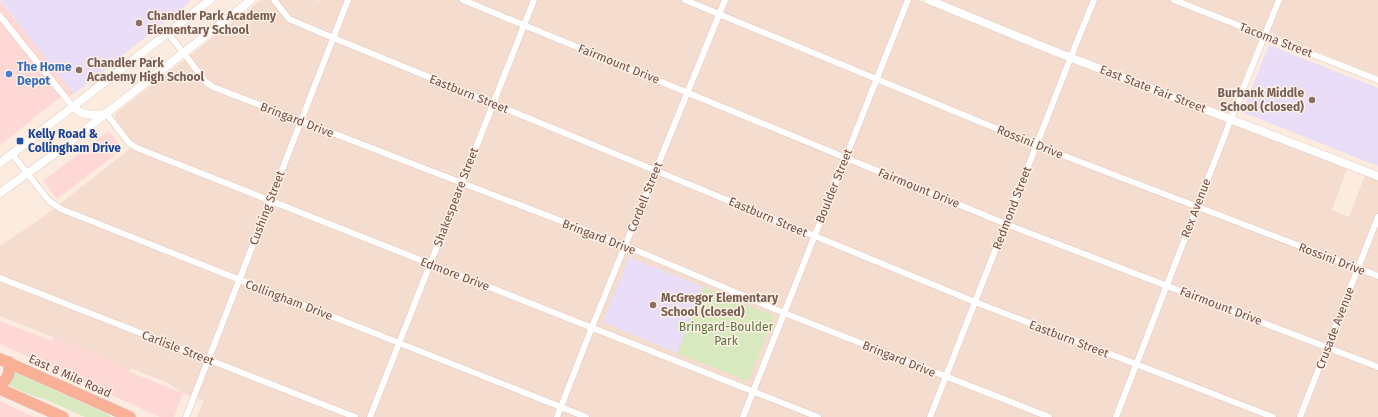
<svg xmlns="http://www.w3.org/2000/svg" width="1378" height="417" viewBox="0 0 1378 417" font-family="'Fira Sans',sans-serif">
<style>
.residential{fill:#f4dccf}
.commercial{fill:#fdd8d4}
.education{fill:#e9ddf8}
.green{fill:#d8e9bf}
.lines{fill:none;stroke-linecap:round;stroke-linejoin:round}
.minor-casing{stroke:#e2c9bf;stroke-width:7}
.tertiary-casing{stroke:#e2c9bf;stroke-width:9}
.trunk-casing{stroke:#d8cecc;stroke-width:12}
.minor{stroke:#fff;stroke-width:6}
.tertiary{stroke:#fff;stroke-width:8}
.trunk{stroke:#fab097;stroke-width:11}
.education-dot{fill:#8d6e63;stroke:#fff1e6;stroke-width:1.5}
.shop-dot{fill:#3f7fe0;stroke:#fff1e6;stroke-width:1.5}
.transit-dot{fill:#1a4fb4;stroke:#fff1e6;stroke-width:1.5}
.labels{text-anchor:middle;stroke-width:3;stroke-linejoin:round;paint-order:stroke}
.education-label{font-size:12px;font-weight:bold;fill:#785e54;stroke:#fff1e6;text-anchor:start}
.street-label{font-size:12px;fill:#734f48;stroke:#fff1e6}
.shop-label{font-size:12px;font-weight:bold;fill:#366cbe;stroke:#fff1e6;text-anchor:start}
.transit-label{font-size:12px;font-weight:bold;fill:#164399;stroke:#fff1e6;text-anchor:start}
.park-label{font-size:12px;fill:#58743d;stroke:#fff1e6}
</style>
<rect width="100%" height="100%" fill="#fcece0"/>
<path class="residential" d="M261 0H317L318 2 320 0H918L1045 52 1086 66 1347 169 1332 210 1349 217 1365 175 1378 181V417H197L204 401 183 393 168 383 0 316V246L39 220 135 145 116 120 114 118 116 113Z
M938 0H1378V76L1263 30 1230 111 1226 113 1098 63 1052 46Z"/>
<path class="commercial" d="M0 1 74 94 58 99 0 145Z
M109 131 123 149 57 199 43 181Z
M0 321 52 341 54 337 131 368 129 372 183 393 174 417H160L0 344Z
M0 401 34 417H0Z"/>
<path class="education" d="M0 0H192L74 94Z
M1269 45 1378 88V166L1242 112Z
M629 257 703 287 677 353 603 322Z"/>
<path class="green" d="M703 287 774 316 748 381 677 353Z
M14 372 109 415 111 417H85L47 400 28 394 8 385Z"/>
<g class="lines">
<defs>
<path id="minor" d="M274 0 289 19 324 34 975 302 1273 417
M463 0 1006 224 1378 367
M685 0 1036 145 1378 276
M1174 0 1378 80
M0 16 73 107
M168 33 206 82 213 87 626 246 784 313 1049 417
M106 113 129 143 137 148 818 417
M12 154 49 201 61 209 586 417
M0 278 355 417
M186 417 348 0
M370 417 534 0
M557 417 592 327 725 0
M743 417 908 0
M930 417 1074 49 1094 0
M1116 417 1231 119 1279 0
M1300 417 1378 217"/>
<path id="tertiary" d="M929 0 1051 50 1378 176
M73 107C83 116 93 116 106 113
M0 163 210 0
M0 193 53 155 251 0"/>
<path id="trunk" d="M0 359 130 417
M0 384C9 379 10 372 9 362
M0 389 63 417"/>
</defs>
<use href="#minor" class="minor-casing"/>
<use href="#tertiary" class="tertiary-casing"/>
<use href="#trunk" class="trunk-casing"/>
<use href="#minor" class="minor"/>
<use href="#tertiary" class="tertiary"/>
<use href="#trunk" class="trunk"/>
</g>
<g class="education-dot">
<circle cx="139" cy="23" r="4"/>
<circle cx="79" cy="70" r="4"/>
<circle cx="1312" cy="100" r="4"/>
<circle cx="653" cy="305" r="4"/>
</g>
<circle class="shop-dot" cx="9" cy="74" r="4"/>
<rect class="transit-dot" x="16" y="137" width="8" height="8" rx="2"/>
<g class="labels">
<g class="education-label">
<text x="147" y="20">Chandler Park Academy<tspan x="147" dy="14">Elementary School</tspan></text>
<text x="87" y="67">Chandler Park<tspan x="87" dy="14">Academy High School</tspan></text>
<text x="1304" y="97" text-anchor="end">Burbank Middle<tspan x="1304" dy="14">School (closed)</tspan></text>
<text x="661" y="302">McGregor Elementary<tspan x="661" dy="14">School (closed)</tspan></text>
</g>
<g class="street-label">
<text transform="translate(1276 40) rotate(21)" y="4">Tacoma Street</text>
<text transform="translate(619 64) rotate(22)" y="4">Fairmount Drive</text>
<text transform="translate(1153 89) rotate(21)" y="4">East State Fair Street</text>
<text transform="translate(469 94) rotate(22)" y="4">Eastburn Street</text>
<text transform="translate(297 120) rotate(21)" y="4">Bringard Drive</text>
<text transform="translate(1030 142) rotate(22)" y="4">Rossini Drive</text>
<text transform="translate(834 186) rotate(-68)" y="4">Boulder Street</text>
<text transform="translate(919 188) rotate(22)" y="4">Fairmount Drive</text>
<text transform="translate(456 197) rotate(-69)" y="4">Shakespeare Street</text>
<text transform="translate(645 197) rotate(-68)" y="4">Cordell Street</text>
<text transform="translate(267 208) rotate(-69)" y="4">Cushing Street</text>
<text transform="translate(1012 208) rotate(-69)" y="4">Redmond Street</text>
<text transform="translate(1196 208) rotate(-69)" y="4">Rex Avenue</text>
<text transform="translate(768 217) rotate(23)" y="4">Eastburn Street</text>
<text transform="translate(599 237) rotate(21)" y="4">Bringard Drive</text>
<text transform="translate(1332 259) rotate(21)" y="4">Rossini Drive</text>
<text transform="translate(455 274) rotate(21)" y="4">Edmore Drive</text>
<text transform="translate(289 300) rotate(21)" y="4">Collingham Drive</text>
<text transform="translate(1221 306) rotate(21)" y="4">Fairmount Drive</text>
<text transform="translate(1335 328) rotate(-69)" y="4">Crusade Avenue</text>
<text transform="translate(1069 339) rotate(21)" y="4">Eastburn Street</text>
<text transform="translate(178 348) rotate(21)" y="4">Carlisle Street</text>
<text transform="translate(899 359) rotate(22)" y="4">Bringard Drive</text>
<text transform="translate(70 376) rotate(24)" y="4">East 8 Mile Road</text>
</g>
<g class="shop-label">
<text x="17" y="71">The Home<tspan x="17" dy="14">Depot</tspan></text>
</g>
<g class="transit-label">
<text x="28" y="138">Kelly Road &amp;<tspan x="28" dy="14">Collingham Drive</tspan></text>
</g>
<g class="park-label">
<text x="726" y="331">Bringard-Boulder<tspan x="726" dy="14">Park</tspan></text>
</g>
</g>
</svg>
